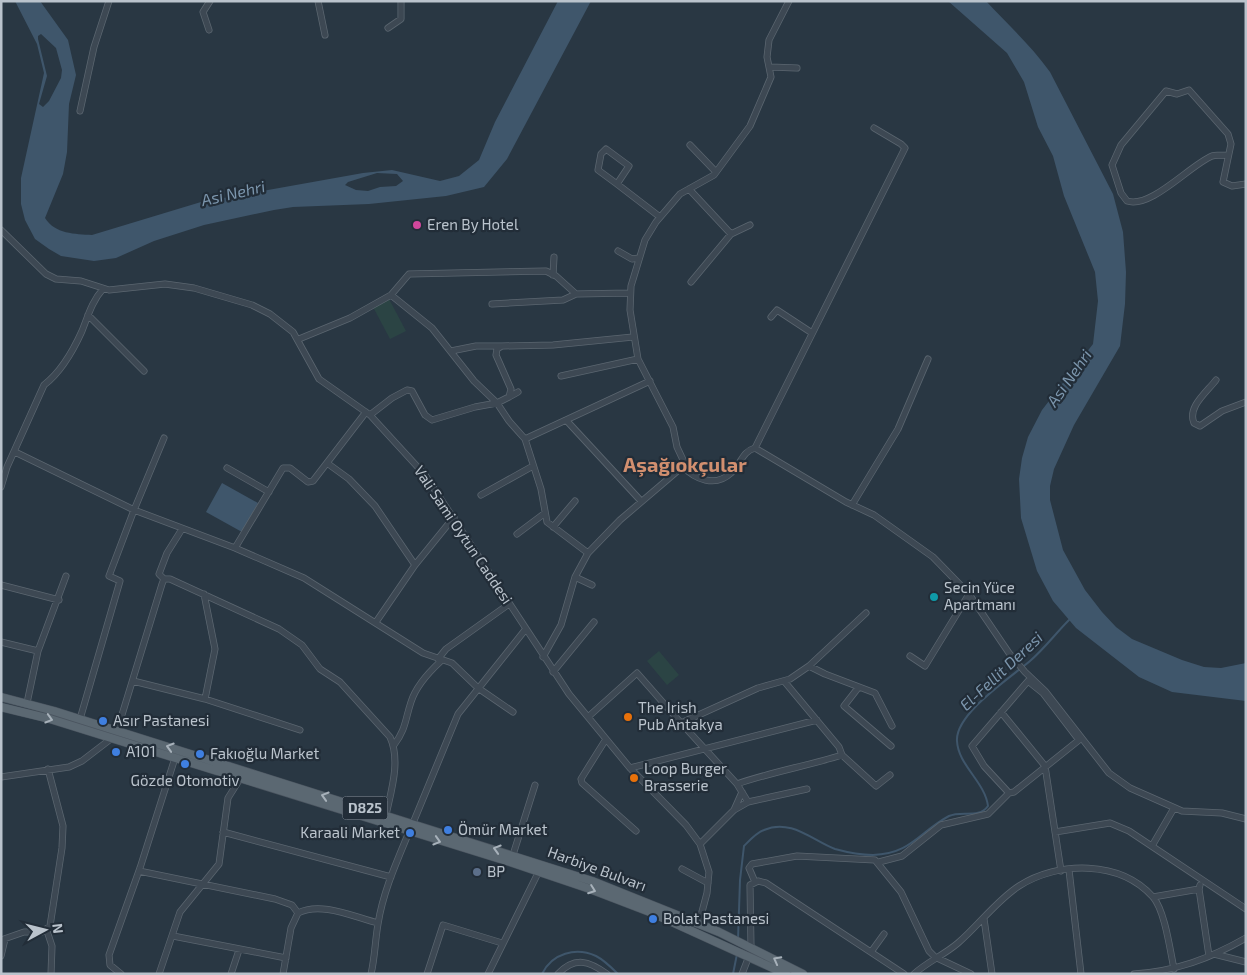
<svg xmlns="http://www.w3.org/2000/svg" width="1247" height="975" viewBox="0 0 1247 975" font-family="'Exo 2',sans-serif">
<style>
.green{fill:#2b4444}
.water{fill:#3f566b;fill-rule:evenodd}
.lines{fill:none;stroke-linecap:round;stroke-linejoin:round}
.stream{stroke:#3f566b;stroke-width:2}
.minor-casing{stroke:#5b6670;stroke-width:7}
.major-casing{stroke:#4a545f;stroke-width:9}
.minor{stroke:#3d4853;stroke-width:5.5}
.major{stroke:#5b6872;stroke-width:8}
.oneway{stroke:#a7b1ba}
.hotel-dot{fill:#d1479c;stroke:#222d38;stroke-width:2}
.culture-dot{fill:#0f9aa8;stroke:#222d38;stroke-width:2}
.food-dot{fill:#e8710a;stroke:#222d38;stroke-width:2}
.shop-dot{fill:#3f7fe0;stroke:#222d38;stroke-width:2}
.service-dot{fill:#5c6f8a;stroke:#222d38;stroke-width:2}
.labels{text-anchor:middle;stroke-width:4.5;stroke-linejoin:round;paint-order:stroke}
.shield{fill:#222d38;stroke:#8c96a0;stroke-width:1}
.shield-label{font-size:14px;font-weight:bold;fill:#bac3cc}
.poi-label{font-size:15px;fill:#bac3cc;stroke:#222d38;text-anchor:start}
.street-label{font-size:15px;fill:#bac3cc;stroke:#222d38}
.water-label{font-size:16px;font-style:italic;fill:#7c96ad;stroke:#222d38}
.district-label{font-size:20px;font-weight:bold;fill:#d28f6f;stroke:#222d38}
</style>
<rect width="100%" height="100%" fill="#293743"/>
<path class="green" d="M389 299 406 331 390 339 373 307Z
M659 651 679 675 667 685 647 661Z"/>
<path class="water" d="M15 1H40L68 40 76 75 69 104 67 152 63 174 45 218C55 234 75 234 92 235L201 202 363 173 392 170 440 181 459 176 479 160 495 122 558 1H591L507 159 484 187 446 196 369 204 293 207 274 210 204 225 154 241 116 258 94 261 61 256 49 249 35 239 25 220 21 204V178L44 73 37 44ZM41 34 56 48 62 70 61 78 49 101 43 107 39 104 47 76 38 39V36ZM377 173 397 174 403 181 396 186 380 187 368 191 356 190 345 185 348 182Z
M948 1H986C1008 25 1031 45 1050 72L1113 194 1123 232 1126 272 1125 304 1120 346 1074 425 1054 469 1050 486V500L1063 550 1085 590 1102 612 1116 627 1132 639 1182 660 1204 667 1221 668 1246 663V701L1172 692 1139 677 1076 628 1053 601 1037 571 1021 518 1019 479 1022 458 1028 437 1042 410 1093 344 1098 301 1095 272 1064 196 1053 156 1038 127 1024 82 1007 53Z
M222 483 258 503 242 532 206 512Z"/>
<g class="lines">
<path class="stream" d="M738 940 740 880 744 846C750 840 756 833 764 830 791 818 813 841 835 849 846 852 862 855 873 855 911 854 919 832 949 816 961 810 979 819 988 806 985 782 958 765 957 741 955 714 1010 678 1030 661 1044 649 1056 633 1069 620
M542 974C552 953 576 947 596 956 604 960 612 968 618 974
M733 974 737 954"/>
<defs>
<path id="minor" d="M318 1 325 35
M388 28 401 19V1
M209 30 203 12 210 1
M770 67 797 68
M80 111 94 47 109 1
M690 145 716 172
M606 149 629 166 617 184 598 170 601 154Z
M1227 155C1222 155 1216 155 1212 156 1190 165 1151 209 1127 201L1121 193 1112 165 1121 145 1166 91 1177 94 1189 90 1228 134 1231 144 1223 182 1232 186 1246 184
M617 184 660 217
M689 189 731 234 750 225
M1 230 46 274 56 279 81 281 109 290 165 284 194 288 252 305 270 314 293 332 319 379 370 415 425 475 569 694 630 768 686 825 700 844 709 872 707 893 699 923
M618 251 632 259 639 258
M553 275 554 257
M691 282 731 234
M391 295 432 328 474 381 497 403 509 397 511 389 496 355 497 349 502 346 553 345 633 337
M492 304 563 300 576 294
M88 315 144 371
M771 317 777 310 812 333
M299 339 350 318 391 295 409 274 546 271 556 276 576 294 630 293
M451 351 476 346H502
M561 376 638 359
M1216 380C1207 392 1187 407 1194 423L1200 426 1222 411 1246 402
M509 397 518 392
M370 415 392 398 407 390 412 391 425 415 432 420 475 407 497 403 509 421 525 439 541 489 547 522 588 553
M566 420 641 501
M525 439 650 381
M755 448 905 148 901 144 874 128
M15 452 134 510 235 548 304 578 423 653 452 663 478 688 513 712
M327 463 349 479 375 506 415 565
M682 466C695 479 715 488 731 473 742 464 741 452 755 448L846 502 874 515 933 557 969 594 1009 653 1025 672 1045 691 1109 773 1130 788 1182 811 1222 813 1246 819
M227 468 269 492
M1 487 7 467 44 385C61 372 73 351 82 331 88 316 92 301 103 289
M481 495 533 466
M852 505 898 429 928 359
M553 527 575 501
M517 534 545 513
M235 548 283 468H290L308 482 313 481 366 412
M575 577 592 585
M164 579 159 574 167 553 182 529
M1 585 59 600
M204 594 215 649 205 699
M376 622 415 565 454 517
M1 642 38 651
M910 656 925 666 969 594
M543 657 561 625 575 577 588 553 620 520 681 468 684 462 677 447 673 427 638 359 630 310 631 286 645 240 656 222 680 194 714 175 750 126 771 77 767 57 769 40 789 1
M438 659 446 649 509 604
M809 666 866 613
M553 672 594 622
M133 681 205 699 300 730
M1028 681 1043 693 1079 740 1014 792 1009 793 984 766 972 746Z
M858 688 844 706 891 746
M27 703 38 651 66 576
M1001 712 1045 766 1061 871
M588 717 637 673 681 723 758 688 790 679 809 666 825 674 875 693 892 726
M80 719 120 581 109 576 134 510 164 438
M681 723 737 784 748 802 734 810 700 844
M117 731 162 584 164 579H170L279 629 302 645 320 669 340 682 390 737C401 761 391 791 386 815
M606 739 581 779 582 783 636 831
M394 745C406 729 405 720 411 702 416 686 429 672 441 661
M842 755 876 786 890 775
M630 768 817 720
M1 777 69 767 82 761 112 738
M737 784C771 772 807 766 842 755L839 747 784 681
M748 802 807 789
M734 810 742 792
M413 823 458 714 525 630
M223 832 391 877
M1055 832 1110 823 1129 831 1246 909
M1152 846 1174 808
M512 858 535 785
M879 862 902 856 941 825 988 814 1009 793
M682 869 708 883
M1069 870 1081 974
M139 871 275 899 292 905 298 913
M755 882 749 868 752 864 797 856 875 860 901 892 929 951 935 957 971 974
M1199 889 1209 956
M1153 897 1199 889 1200 885
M984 919 992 974
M47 931 52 946 51 974
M173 936 286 958
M1 940 24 932H42L50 926 62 848 63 826 48 769
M751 947 750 885 758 881 766 883 904 974
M871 952 884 934
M1214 954 1246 962
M1 956 5 939
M121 974 110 965 109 955 140 868 175 758
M159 974 180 912 219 864 228 798 240 779
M231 974 239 950
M283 974 291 928 298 913C321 901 354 917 378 923
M371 974C375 957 375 941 378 924 383 892 397 861 409 832
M427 974 443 925 502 943
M488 974 540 869
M558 974C575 956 589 961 607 974
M742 974 749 956
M914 974C927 962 944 955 958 943 978 926 997 900 1019 886 1058 861 1120 860 1153 897 1165 911 1170 950 1174 969
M1134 974C1176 971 1209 959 1246 938"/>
<path id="major" d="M1 697 54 711 592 881 719 932 803 974
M1 707 50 719 510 862 590 889 650 912 786 974"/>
</defs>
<use href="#minor" class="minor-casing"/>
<use href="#major" class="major-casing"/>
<use href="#minor" class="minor"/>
<use href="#major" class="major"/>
</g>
<defs><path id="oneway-chevron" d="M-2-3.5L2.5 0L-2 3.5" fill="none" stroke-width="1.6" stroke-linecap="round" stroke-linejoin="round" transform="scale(1.25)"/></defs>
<g class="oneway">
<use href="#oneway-chevron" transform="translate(49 719) rotate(16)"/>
<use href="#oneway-chevron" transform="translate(170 747) rotate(-163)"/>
<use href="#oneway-chevron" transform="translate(325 796) rotate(-163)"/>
<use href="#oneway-chevron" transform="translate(437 841) rotate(17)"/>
<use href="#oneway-chevron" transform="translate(497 849) rotate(-163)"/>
<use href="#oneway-chevron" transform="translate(592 890) rotate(20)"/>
<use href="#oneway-chevron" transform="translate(777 960) rotate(-152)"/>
</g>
<circle class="hotel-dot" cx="417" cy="225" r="5"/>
<circle class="culture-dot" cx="934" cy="597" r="5"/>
<g class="food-dot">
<circle cx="628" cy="717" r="5"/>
<circle cx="634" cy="778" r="5"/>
</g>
<g class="shop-dot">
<circle cx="103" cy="721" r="5"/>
<circle cx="116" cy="752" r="5"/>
<circle cx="200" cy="754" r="5"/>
<circle cx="185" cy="764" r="5"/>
<circle cx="448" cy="830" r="5"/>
<circle cx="410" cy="833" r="5"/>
<circle cx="653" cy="919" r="5"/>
</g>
<circle class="service-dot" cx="477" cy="872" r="5"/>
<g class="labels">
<rect class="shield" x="342.5" y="796.5" width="45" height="23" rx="4"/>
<g class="shield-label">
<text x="365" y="813">D825</text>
</g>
<g class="poi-label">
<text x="427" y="230">Eren By Hotel</text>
<text x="944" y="593">Secin Yüce<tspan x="944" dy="17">Apartmanı</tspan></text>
<text x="638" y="713">The Irish<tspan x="638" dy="17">Pub Antakya</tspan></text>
<text x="113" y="726">Asır Pastanesi</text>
<text x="126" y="757">A101</text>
<text x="210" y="759">Fakıoğlu Market</text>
<text x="644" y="774">Loop Burger<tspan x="644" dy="17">Brasserie</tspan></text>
<text x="185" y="786" text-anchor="middle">Gözde Otomotiv</text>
<text x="458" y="835">Ömür Market</text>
<text x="400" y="838" text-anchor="end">Karaali Market</text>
<text x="487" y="877">BP</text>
<text x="663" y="924">Bolat Pastanesi</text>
</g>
<g class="street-label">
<text transform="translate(463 535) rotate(56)" y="5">Vali Sami Oytun Caddesi</text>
<text transform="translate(597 869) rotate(20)" y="5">Harbiye Bulvarı</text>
</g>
<g class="water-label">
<text transform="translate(233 193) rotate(-13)" y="6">Asi Nehri</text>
<text transform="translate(1069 378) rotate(-55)" y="6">Asi Nehri</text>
<text transform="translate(1001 671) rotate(-43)" y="6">El-Fellit Deresi</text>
</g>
<g class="district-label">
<text x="685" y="472">Aşağıokçular</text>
</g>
</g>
<rect width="1247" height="975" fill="none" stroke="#bac3cc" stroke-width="5"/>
<g transform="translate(45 930) rotate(83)" stroke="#222d38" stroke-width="4" paint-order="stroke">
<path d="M0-4L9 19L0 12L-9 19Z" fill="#bac3cc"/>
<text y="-8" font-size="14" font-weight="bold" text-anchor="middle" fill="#bac3cc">N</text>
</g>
</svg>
